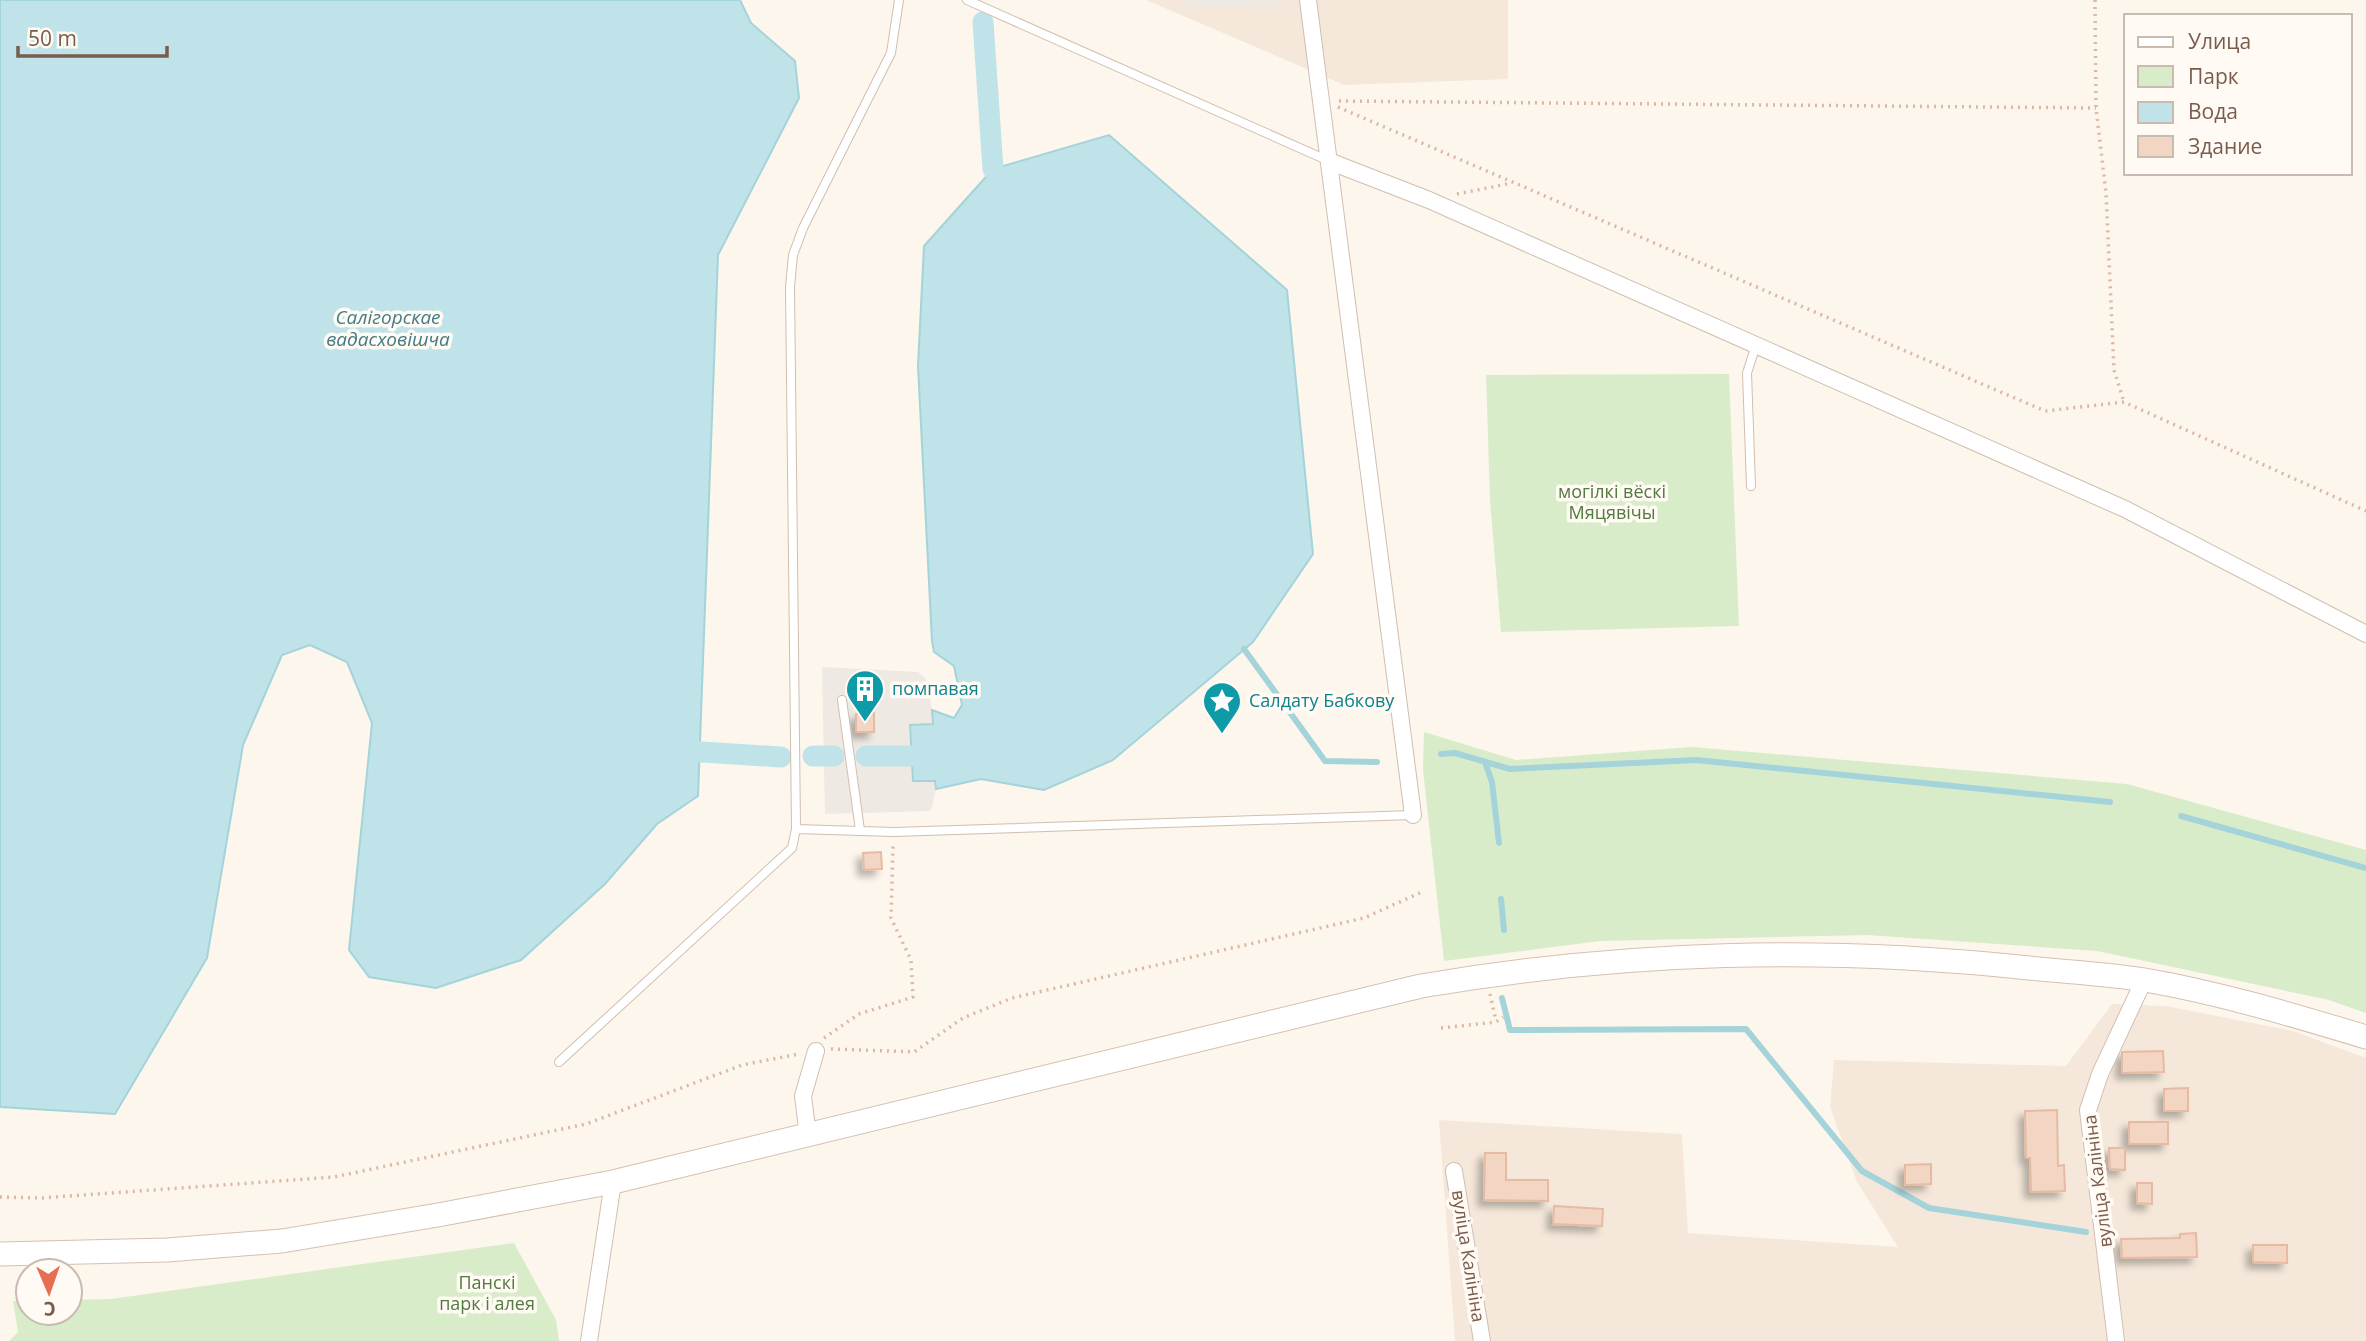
<svg xmlns="http://www.w3.org/2000/svg" width="2366" height="1341" viewBox="0 0 2366 1341" font-family="'Open Sans',sans-serif">
<style>
.residential{fill:#f5e8da}
.industrial{fill:#efe9e4}
.green{fill:#d8ecc9}
.water{fill:#bfe3e8;stroke:#a5d3da;stroke-width:2}
.lines{fill:none;stroke-linecap:round;stroke-linejoin:round}
.stream{stroke:#a5d3da;stroke-width:6}
.canal{stroke:#bfe3e8;stroke-width:21}
.building{fill:#f3d5c3;stroke:#e6bba3;stroke-width:2;filter:url(#shadow)}
.service-casing{stroke:#d1beb0;stroke-width:10}
.minor-casing{stroke:#d1beb0;stroke-width:18}
.secondary-casing{stroke:#d6c0b0;stroke-width:25}
.path{stroke:#d9b8a5;stroke-width:3.5;stroke-dasharray:2 5;stroke-linecap:butt}
.service{stroke:#fff;stroke-width:8}
.minor{stroke:#fff;stroke-width:16}
.secondary{stroke:#fff;stroke-width:23}
.labels{text-anchor:middle;stroke-width:7;stroke-linejoin:round;paint-order:stroke}
.park-label{font-size:18px;fill:#537a41;stroke:#fffaf3}
.culture-label{font-size:18px;fill:#0d838f;stroke:#fffaf3;text-anchor:start}
.street-label{font-size:18px;fill:#7a5c4d;stroke:#fffaf3}
.water-label{font-size:19px;font-style:italic;fill:#437c86;stroke:#fffaf3}
</style>
<defs>
<filter id="shadow"><feDropShadow dx="-6" dy="6" stdDeviation="3.5" flood-color="#0004"/></filter>
</defs>
<rect width="100%" height="100%" fill="#fdf6ec"/>
<path class="residential" d="M1146 0H1508V79L1344 85Z
M2112 1004 2166 1006 2293 1031 2366 1058V1341H1455L1439 1120 1682 1134 1688 1233 1898 1247 1857 1182 1830 1107 1834 1060 2066 1066Z"/>
<path class="industrial" d="M1185 0H1281V6L1186 8Z
M822 667 918 672 926 679 932 710 936 789 931 811 825 814Z"/>
<path class="green" d="M1729 374 1739 626 1501 632 1490 500 1486 375Z
M1424 732 1516 760 1692 747 2127 784 2366 850V1013L2329 1000 2097 951 1867 935 1600 941 1444 961 1423 770Z
M514 1243 556 1320 559 1341H9L18 1332 13 1301H28V1313H70V1300L111 1299Z"/>
<path class="water" d="M0 0H740L751 23 795 61 799 98 718 255 698 796 657 824 605 884 521 960 436 988 369 977 349 950 372 723 347 662 310 645 282 655 243 745 207 958 115 1114 0 1107Z
M1109 135 1287 290 1313 554 1253 642 1113 760 1044 790 981 779 936 789 935 781H913L910 725 933 724 932 710 954 718 962 705 954 666 934 652 932 641 918 366 924 246 993 169Z"/>
<g class="lines">
<path class="stream" d="M1244 649 1325 761 1377 762
M1441 754 1455 753 1510 769 1696 760 2110 802
M1485 762 1492 782 1499 843
M2181 816 2366 868
M1501 899 1504 930
M1502 998 1510 1030 1746 1029 1862 1171 1929 1208 2086 1232"/>
<path class="canal" d="M983 22 993 169
M671 750 781 757
M813 756H834
M866 756H912"/>
</g>
<path class="building" d="M874 713V732H856V714Z
M881 852 882 869 864 870 863 853Z
M2163 1051 2164 1072 2122 1073V1052Z
M2188 1088V1111H2164V1089Z
M2057 1110 2058 1166 2064 1165 2065 1191 2031 1192 2030 1158H2026L2025 1111Z
M2129 1122H2168V1144H2129Z
M2109 1148H2125V1170L2110 1169Z
M1485 1153H1506V1180H1548V1201L1484 1200Z
M1931 1164V1184L1905 1185V1165Z
M2137 1183H2152V1204L2137 1203Z
M1554 1206 1603 1209 1602 1226 1553 1224Z
M2196 1233 2197 1257 2122 1258 2121 1239 2180 1238V1234Z
M2253 1245H2287V1263L2253 1262Z"/>
<g class="lines">
<defs>
<path id="service" d="M899 0 891 53 803 228 793 255 790 287 796 829 894 832 1413 815
M967 0 1329 161
M1751 486 1747 373 1756 345
M842 700 860 830
M559 1062 792 848 796 829"/>
<path id="minor" d="M1308 0 1413 815
M1331 162 1429 200 2125 509 2366 634
M808 1136 803 1096 816 1051
M1454 1171 1482 1341
M589 1341 613 1182
M2116 1341 2088 1110 2100 1074 2144 980"/>
<path id="secondary" d="M0 1254 167 1250 282 1241 438 1215 613 1182 1421 986C1627 951 1822 946 2029 968 2067 972 2107 974 2145 980 2220 993 2293 1015 2366 1037"/>
</defs>
<use href="#service" class="service-casing"/>
<use href="#minor" class="minor-casing"/>
<use href="#secondary" class="secondary-casing"/>
<path class="path" d="M2095 0 2096 108 2106 193 2114 370 2124 402
M1339 101 2096 108
M1338 107 2045 411 2124 402 2366 511
M1457 194 1512 183
M1490 994 1496 1021
M1441 1028 1496 1022 1503 1017
M824 1038 859 1014 913 997 911 960 891 918 893 845
M831 1049 914 1052 963 1018 1012 998 1364 918 1422 892
M0 1197 42 1198 334 1177 586 1124 742 1065 799 1054"/>
<use href="#service" class="service"/>
<use href="#minor" class="minor"/>
<use href="#secondary" class="secondary"/>
</g>
<defs>
<symbol id="building-pin" viewBox="-11 -11 22 30"><path d="M0 17L-7.5 6A9.5 9.5 0 1 1 7.5 6Z" fill="#0f9aa8" stroke="#fffaf3"/><path d="M-4-6H4V6H1V3H-1V6H-4ZM-2.5-4.3h1.7v1.8h-1.7ZM.8-4.3h1.7v1.8H.8ZM-2.5-1h1.7V.8h-1.7ZM.8-1h1.7V.8H.8Z" fill="#fff"/></symbol>
<symbol id="sight-pin" viewBox="-11 -11 22 30"><path d="M0 17L-7.5 6A9.5 9.5 0 1 1 7.5 6Z" fill="#0f9aa8" stroke="#fffaf3"/><path d="M0-6L1.8-2.2L6-1.7L2.9 1.2L3.7 5.4L0 3.3L-3.7 5.4L-2.9 1.2L-6-1.7L-1.8-2.2Z" fill="#fff"/></symbol>
</defs>
<g fill-rule="evenodd">
<use href="#building-pin" x="843" y="667" width="44" height="60"/>
<use href="#sight-pin" x="1200" y="679" width="44" height="60"/>
</g>
<g class="labels">
<g class="park-label">
<text x="1612" y="498">могілкі вёскі<tspan x="1612" dy="21">Мяцявічы</tspan></text>
<text x="487" y="1289">Панскі<tspan x="487" dy="21">парк і алея</tspan></text>
</g>
<g class="culture-label">
<text x="892" y="695">помпавая</text>
<text x="1249" y="707">Салдату Бабкову</text>
</g>
<g class="street-label">
<text transform="translate(2098 1181) rotate(-97)" y="6">вуліца Калініна</text>
<text transform="translate(1468 1256) rotate(81)" y="6">вуліца Калініна</text>
</g>
<g class="water-label">
<text x="388" y="324">Салігорскае<tspan x="388" dy="22">вадасховішча</tspan></text>
</g>
</g>
<rect x="2124" y="14" width="228" height="161" fill="#fffaf3" stroke="#cabbb1" stroke-width="2"/>
<rect x="2138" y="37" width="35" height="10" fill="#ffffff" stroke="#cabbb1" stroke-width="2"/>
<text x="2188" y="49" font-size="21" fill="#7a5c4d">Улица</text>
<rect x="2138" y="66" width="35" height="21" fill="#d8ecc9" stroke="#cabbb1" stroke-width="2"/>
<text x="2188" y="84" font-size="21" fill="#7a5c4d">Парк</text>
<rect x="2138" y="102" width="35" height="21" fill="#bfe3e8" stroke="#cabbb1" stroke-width="2"/>
<text x="2188" y="119" font-size="21" fill="#7a5c4d">Вода</text>
<rect x="2138" y="136" width="35" height="21" fill="#f3d5c3" stroke="#cabbb1" stroke-width="2"/>
<text x="2188" y="154" font-size="21" fill="#7a5c4d">Здание</text>
<g transform="translate(49 1292) rotate(178)"><circle r="33" fill="#fffaf3" stroke="#cabbb1" stroke-width="2"/>
<path d="M0-5L12 26L0 18L-12 26Z" fill="#e76f51"/>
<text y="-10" font-size="19" font-weight="bold" text-anchor="middle" fill="#7a5c4d">С</text>
</g>
<path d="M18 46v10h149v-10" fill="none" stroke="#7a5c4d" stroke-width="3.5"/>
<text x="28" y="46" font-size="21" fill="#7a5c4d" stroke="#fffaf3" stroke-width="5" paint-order="stroke">50 m</text>
</svg>
